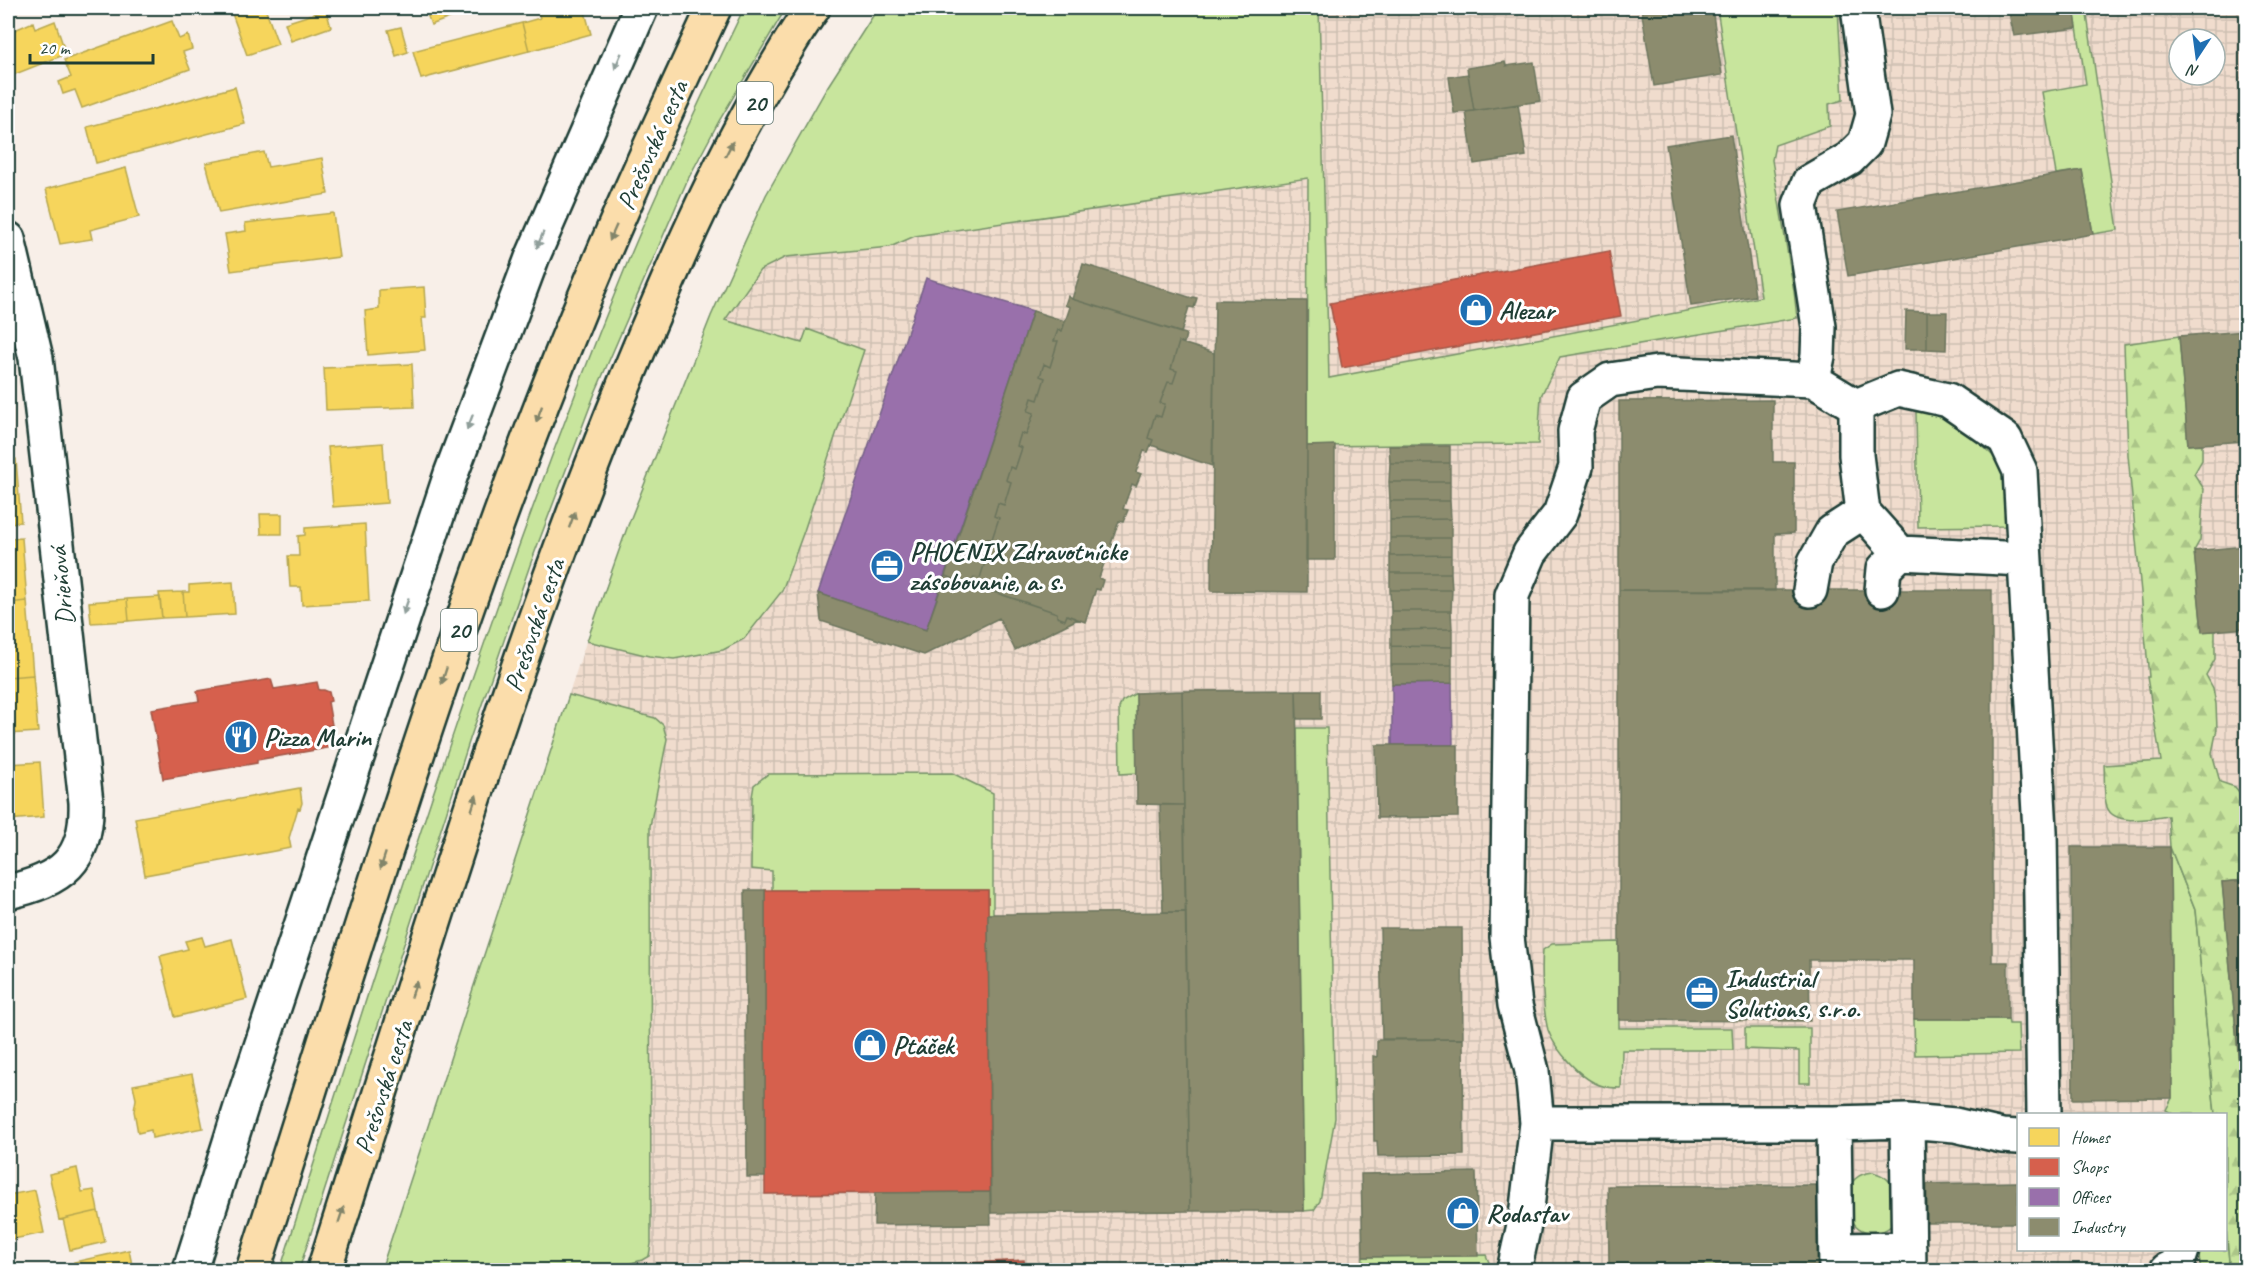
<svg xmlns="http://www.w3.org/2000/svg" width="2254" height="1278" viewBox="0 0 2254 1278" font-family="Caveat,sans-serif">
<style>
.industrial{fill:url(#industrial-grid);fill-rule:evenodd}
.green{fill:#c8e59d;stroke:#749168;stroke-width:1.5}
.forest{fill:url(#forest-firs);stroke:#749168;stroke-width:1.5}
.homes{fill:#f6d55c;stroke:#b6a750;stroke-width:1.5}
.shops{fill:#d6604d;stroke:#9f5646;stroke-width:1.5}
.offices{fill:#9970ab;stroke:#746187;stroke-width:1.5}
.industry{fill:#8c8c6e;stroke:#6b745d;stroke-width:1.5}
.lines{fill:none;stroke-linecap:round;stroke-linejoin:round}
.minor-casing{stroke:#1f3d34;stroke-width:38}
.highway-casing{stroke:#1f3d34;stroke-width:38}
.minor{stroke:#fff;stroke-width:33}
.highway{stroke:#fbddab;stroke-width:33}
.oneway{fill:#8f9e9a}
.oneway2{fill:#82856a}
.labels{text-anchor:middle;stroke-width:6;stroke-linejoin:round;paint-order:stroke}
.shield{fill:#fff;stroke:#627771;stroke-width:1.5}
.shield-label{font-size:24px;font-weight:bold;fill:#1f3d34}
.street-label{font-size:26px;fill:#1f3d34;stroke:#fff}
.poi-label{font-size:26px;font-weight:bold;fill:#1f3d34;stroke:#fff;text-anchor:start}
</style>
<defs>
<pattern id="industrial-grid" width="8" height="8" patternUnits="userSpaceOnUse" patternTransform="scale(1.5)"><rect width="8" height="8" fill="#f0dccd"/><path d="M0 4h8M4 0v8" fill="none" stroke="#cdbeb1"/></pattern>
<pattern id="forest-firs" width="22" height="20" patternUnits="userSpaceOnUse" patternTransform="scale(1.5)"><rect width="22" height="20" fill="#c8e59d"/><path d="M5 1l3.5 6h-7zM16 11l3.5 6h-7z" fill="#abc588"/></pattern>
</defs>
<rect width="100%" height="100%" fill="#f8efe8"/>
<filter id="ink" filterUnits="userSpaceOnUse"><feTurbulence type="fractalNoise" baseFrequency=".0167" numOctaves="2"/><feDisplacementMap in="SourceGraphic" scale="12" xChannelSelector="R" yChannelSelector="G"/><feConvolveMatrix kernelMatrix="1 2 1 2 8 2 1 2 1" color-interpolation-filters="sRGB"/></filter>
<g filter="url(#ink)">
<path class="industrial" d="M878 8H2246V1270H1486L1363 1257 1362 1268 1345 1270H381L586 642 627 528 711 316 766 195 828 86ZM2179 39H2215V75H2179ZM2018 1114H2226V1250H2018Z"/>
<path class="green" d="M744 8H786L719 121 687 181 595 393 530 565 470 739 299 1270H280C387 933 492 594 626 266 662 179 703 93 744 8Z
M878 8H1319L1329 378 1761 297 1717 8H1838L1843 100 1829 104 1830 126 1775 145 1772 160 1794 291 1797 318 1560 357 1541 396 1538 444 1307 446 1308 178 915 236 890 247 786 257 760 270 725 320 802 343 807 329 864 350 804 531 782 591 744 639 723 650 674 659 649 656 587 641 627 528 711 316 766 195 828 86Z
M2074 8H2086L2118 230 2093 234 2082 170 2056 174 2042 92 2086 84Z
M1926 408 1960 425 2005 467 2008 526 1918 527 1916 412Z
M1136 693 1137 773 1120 774 1119 708 1122 701Z
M569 695 655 718 663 725 667 739 650 826 651 1244 649 1256 642 1260 608 1270H381Z
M1297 728H1327L1335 1118 1320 1201 1314 1210 1304 1211Z
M952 773 993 793V914H988V890H772V871L751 869 752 797 754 785 768 774Z
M2170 847 2195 910 2215 1114H2173L2166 1110 2172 1098Z
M1619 942V1028H1732L1733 1050H1622L1621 1088C1615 1088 1608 1088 1603 1086 1582 1081 1555 1050 1548 1030 1543 1011 1541 970 1543 950L1552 944Z
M1914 1019H2008L2009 1024H2018L2019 1053 1915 1055Z
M1745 1028H1810V1083H1799V1051L1745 1049Z
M1873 1172C1903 1181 1894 1200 1892 1225 1879 1237 1856 1235 1850 1215 1849 1210 1850 1202 1850 1196 1850 1190 1850 1184 1855 1179 1860 1174 1866 1173 1873 1172Z
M2226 1225 2229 1261 2227 1270H2201L2198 1250H2226Z
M1486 1255 1492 1270H1362L1363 1257Z
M1758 1264V1270H1609V1265Z"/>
<path class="forest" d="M2179 336 2188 445 2202 444V460L2194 474 2204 489 2200 540 2194 551 2202 631H2215V659L2206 675 2213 688 2216 704 2217 729 2212 753 2220 782 2235 787 2244 798 2242 817 2246 819V880L2222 882 2246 1137V1270H2227L2229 1261 2226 1225V1114H2215L2195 910 2170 847 2168 816C2153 818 2114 827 2107 807 2103 795 2105 778 2104 765L2161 761 2147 677H2149L2128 455 2124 344Z"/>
<path class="homes" d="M230 8H265L278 44 247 55Z
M425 8H463L465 12 431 25Z
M537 8H584L591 34 529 51 522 23 540 18Z
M326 10 331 27 291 41 285 23Z
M55 21 66 54 8 77V33L33 22 35 29Z
M172 21 179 39 188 35 192 49 183 52 190 69 82 108 75 90 63 94 59 82 71 77 64 60Z
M522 23 529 51 421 79 413 51Z
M401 27 408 52 396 56 388 30Z
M235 87 245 124 96 163 87 127Z
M264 152 268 167 322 158 328 194 219 213 206 163Z
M126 168 139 217 90 230 92 239 60 244 46 189Z
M333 213 339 257 231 271 225 234 246 231 245 223Z
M424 287 426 318H422L425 350 368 355 365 311 379 309V290Z
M412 364 414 407 326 410 324 368Z
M383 443 387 503 333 507 328 447Z
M16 459 21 522 8 523V460Z
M260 514H282V534H261Z
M365 524 369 601 302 605 301 587H290L288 556H299L298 536 305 535V528Z
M22 538 27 601 8 603V539Z
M233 582 235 614 185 617 183 592H189V585Z
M183 592 185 617 162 618 159 593Z
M160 597 162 618 129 621 127 599Z
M127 599 129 621 91 623 89 602Z
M27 601 33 675 8 677V603Z
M33 675 38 732 8 734V677Z
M40 762 44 817 8 820V764Z
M300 788 302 803 300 809 298 808 289 838 291 848 145 875 135 818Z
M202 937 205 946 232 939 247 999 175 1017 160 956 188 949 185 941Z
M192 1074 203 1128 152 1138 151 1130 138 1133 134 1111 136 1099 133 1085Z
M77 1168 82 1192 94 1190 98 1211 59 1220 49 1174Z
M35 1190 44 1233 8 1240V1195Z
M98 1211 105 1242 70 1250 63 1219Z
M129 1250 133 1270H76L74 1262Z"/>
<path class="shops" d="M1609 251 1621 316 1342 368 1330 303Z
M271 679 274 689 317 682 319 690H324L329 692 331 701 328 702 332 725 324 726 328 748 257 760V763L163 779 151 709 199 701 197 691Z
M765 890H988L990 1192 765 1194Z
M1024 1260 1025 1270H914V1266Z"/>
<path class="offices" d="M926 278 1033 311 926 630 818 593Z
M1452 683 1453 745H1392V684Z"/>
<path class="industry" d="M1641 8H1712L1722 75 1654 86Z
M2008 8H2074L2077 28 2014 36Z
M1505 62 1506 66 1534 62 1540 101 1474 111 1467 68Z
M1468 74 1474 111 1454 113 1449 77Z
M1518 104 1526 156 1474 164 1466 112Z
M1731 135 1755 296 1691 306 1666 145Z
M2082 170 2093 234 1848 276 1837 212Z
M1083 264 1192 298 1193 297 1197 298 1194 308 1189 307 1181 333 1072 299Z
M1068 296 1072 299 1186 334 1184 343 1179 342 1171 369 1177 371 1173 383 1168 382 1160 403 1165 404 1161 417 1155 415 1148 438 1153 440 1148 452 1144 451 1136 472 1141 474 1136 486 1132 484 1123 509 1128 510 1123 522 1119 521 1111 544 1115 545 1112 557 1107 555 1099 578 1103 580 1100 590 1096 589 1085 622 1067 615 1065 620 1057 617V613L971 584 974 577 980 578 988 553 984 551 987 539H992L999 518 994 516 998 503 1004 505 1011 482 1006 480 1010 467 1015 469 1022 448 1017 446 1021 433 1026 435 1034 413 1028 411 1032 398 1038 400 1045 378 1040 376 1044 364 1050 367 1058 341H1054L1058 330 1062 331 1070 307 1065 305Z
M1215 300 1307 301V592L1211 591Z
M1033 311 1065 321 1062 331 1058 330 1054 341H1058L1050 367 1044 364 1040 376 1045 378 1038 400 1032 398 1028 411 1034 413 1026 435 1021 433 1017 446 1022 448 1015 469 1010 467 1006 480 1011 482 1004 505 998 503 994 516 999 518 992 539H987L984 551 988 553 980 578 974 577 971 584 945 576Z
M1906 311 1927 312V349H1905Z
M1927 312H1947L1946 350 1927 349Z
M2246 331V441L2188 445 2179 336Z
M1179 342 1214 353 1212 466 1151 445 1153 440 1148 438 1155 415 1161 417 1165 404 1160 403 1168 382 1173 383 1177 371 1171 369Z
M1773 400V462H1794V533L1775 534V591L1619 590V401Z
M1335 445V560H1306L1307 446Z
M1389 446H1450V463H1390Z
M1390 463H1450V482H1389Z
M1389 482H1450V501H1390Z
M1390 501H1450L1451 519 1390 520Z
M1451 519V538H1390V520Z
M1390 538H1451V555L1390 556Z
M2246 546V628L2202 632 2194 551Z
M1451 555V573H1390V556Z
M1390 573H1451L1452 590H1390Z
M945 576 1057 613V617L1065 620 1067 615 1078 619 1015 650 999 618 924 655 821 621 818 593 926 630Z
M1390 590H1452L1451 611H1391Z
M1619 590H1992V962H2008V1019H1914V960H1809L1810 1021 1619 1020Z
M1391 611H1451L1452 629 1391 630Z
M1452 629V647L1391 646V630Z
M1391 646 1452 647V665H1391Z
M1391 665H1452V683L1392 684Z
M1296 690 1304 1211H1190L1182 691Z
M1296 690H1321V719H1297Z
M1182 691 1184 805 1137 804 1136 693Z
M1376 745H1458V817L1377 818Z
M1160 805H1184L1186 912H1163Z
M2071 847H2170L2172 1098 2073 1099Z
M2246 880V1137L2222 882Z
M745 890H765V1177H747Z
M1186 912 1190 1211 991 1213 988 914Z
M1380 928H1462L1463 1039H1382Z
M1463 1039 1464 1155 1378 1156 1377 1141H1374L1373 1056 1377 1057V1040Z
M1476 1172 1478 1256 1363 1257 1361 1174Z
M2018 1182V1223H1927V1184Z
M1817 1185V1270H1758V1264L1609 1265 1608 1186Z
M990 1192 991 1224 874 1225 875 1193Z
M914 1266V1270H849Z"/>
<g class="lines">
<defs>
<path id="minor" d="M8 239 36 358 86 802C88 861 61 880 8 892
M1856 406 1813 380 1818 356 1819 327 1800 205 1809 182 1849 159 1865 143 1873 115 1858 8
M2024 559 1900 553 1863 512 1856 455V406L1898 389 1948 400 2005 439 2020 471 2040 831 2044 1114
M1810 590 1815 562 1832 532 1863 512
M1882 590 1884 569 1900 553
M1907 1121 1909 1270
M1537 1123 1532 1071 1515 1005 1507 937 1512 595 1530 553 1560 514 1576 467 1575 431 1584 398 1610 380 1657 373 1813 380
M1834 1123 1836 1270
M1836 1250 1909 1249
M190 1270 242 1104 451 474 532 258 641 8
M1514 1270 1526 1216 1537 1123H1834L1907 1121 1955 1125 2002 1136 2018 1137
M2167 1270 2177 1265 2182 1250"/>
<path id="highway" d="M253 1270C356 947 452 619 582 304 623 204 669 105 714 8
M324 1270C419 974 506 674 624 385 668 278 714 171 773 71 786 50 798 28 813 8"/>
</defs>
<use href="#minor" class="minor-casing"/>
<use href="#highway" class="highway-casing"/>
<use href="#minor" class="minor"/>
<use href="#highway" class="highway"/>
</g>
<defs><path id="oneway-solid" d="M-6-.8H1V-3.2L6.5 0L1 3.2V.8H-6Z" transform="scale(1.5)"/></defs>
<g class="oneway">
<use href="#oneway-solid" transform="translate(618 61) rotate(113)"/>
<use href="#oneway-solid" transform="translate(540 240) rotate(113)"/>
<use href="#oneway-solid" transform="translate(470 422) rotate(111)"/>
<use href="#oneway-solid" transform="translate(406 606) rotate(109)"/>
</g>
<g class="oneway2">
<use href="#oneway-solid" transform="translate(729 149) rotate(-63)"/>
<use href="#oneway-solid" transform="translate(613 233) rotate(114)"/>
<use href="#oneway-solid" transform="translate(539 414) rotate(110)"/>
<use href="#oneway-solid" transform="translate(572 520) rotate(-70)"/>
<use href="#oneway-solid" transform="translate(444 676) rotate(108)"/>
<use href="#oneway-solid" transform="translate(474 803) rotate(-72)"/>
<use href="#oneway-solid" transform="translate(383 861) rotate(108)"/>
<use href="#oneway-solid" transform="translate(414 989) rotate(-72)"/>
<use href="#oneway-solid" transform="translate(341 1215) rotate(-72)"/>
</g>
</g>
<defs>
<symbol id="shop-disc" viewBox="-11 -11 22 22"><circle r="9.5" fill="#1f6fb2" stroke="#fff"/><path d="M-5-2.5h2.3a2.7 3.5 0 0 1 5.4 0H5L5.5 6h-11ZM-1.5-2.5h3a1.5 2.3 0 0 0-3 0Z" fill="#fff"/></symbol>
<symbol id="office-disc" viewBox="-11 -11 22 22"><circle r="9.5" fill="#1f6fb2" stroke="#fff"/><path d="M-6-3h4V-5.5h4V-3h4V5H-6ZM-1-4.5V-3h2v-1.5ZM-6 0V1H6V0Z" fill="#fff"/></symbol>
<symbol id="restaurant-disc" viewBox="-11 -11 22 22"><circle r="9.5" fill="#1f6fb2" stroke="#fff"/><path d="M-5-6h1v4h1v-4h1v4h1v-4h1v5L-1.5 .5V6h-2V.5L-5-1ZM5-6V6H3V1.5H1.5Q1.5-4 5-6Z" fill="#fff"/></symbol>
</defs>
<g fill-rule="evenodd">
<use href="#shop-disc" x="1457" y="291" width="38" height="38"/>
<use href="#office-disc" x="868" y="547" width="38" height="38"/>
<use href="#restaurant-disc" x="222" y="718" width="38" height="38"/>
<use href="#office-disc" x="1683" y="974" width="38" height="38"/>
<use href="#shop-disc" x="851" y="1026" width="38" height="38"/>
<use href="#shop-disc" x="1444" y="1194" width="38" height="38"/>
</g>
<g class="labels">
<g class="shield">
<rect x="737" y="82" width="36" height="42" rx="4.5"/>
<rect x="441" y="609" width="36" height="42" rx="4.5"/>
</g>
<g class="shield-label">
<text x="755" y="111">20</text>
<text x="459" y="638">20</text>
</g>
<g class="street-label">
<text transform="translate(652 145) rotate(-66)" y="9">Prešovská cesta</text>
<text transform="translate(61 586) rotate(-96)" y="9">Drieňová</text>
<text transform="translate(534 625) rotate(-71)" y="9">Prešovská cesta</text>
<text transform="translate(383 1087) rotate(-72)" y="9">Prešovská cesta</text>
</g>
<g class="poi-label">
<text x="1499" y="319">Alezar</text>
<text x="910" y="560">PHOENIX Zdravotnícke<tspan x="910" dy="30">zásobovanie, a. s.</tspan></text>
<text x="264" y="746">Pizza Marin</text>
<text x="1725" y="987">Industrial<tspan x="1725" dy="30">Solutions, s.r.o.</tspan></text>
<text x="893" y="1054">Ptáček</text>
<text x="1486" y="1222">Rodastav</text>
</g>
</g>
<rect width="2254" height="1278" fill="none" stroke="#fff" stroke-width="30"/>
<rect x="15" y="15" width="2224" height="1248" fill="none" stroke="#1f3d34" stroke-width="2" filter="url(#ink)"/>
<rect x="2017" y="1113" width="210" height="138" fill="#ffffff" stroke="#a5b1ae" stroke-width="1.5"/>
<rect x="2029" y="1128" width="30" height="18" fill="#f6d55c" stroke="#a5b1ae" stroke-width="1.5"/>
<text x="2071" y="1143" font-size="18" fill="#1f3d34">Homes</text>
<rect x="2029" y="1158" width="30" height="18" fill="#d6604d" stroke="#a5b1ae" stroke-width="1.5"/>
<text x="2071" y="1173" font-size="18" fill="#1f3d34">Shops</text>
<rect x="2029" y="1188" width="30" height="18" fill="#9970ab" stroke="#a5b1ae" stroke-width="1.5"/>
<text x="2071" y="1203" font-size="18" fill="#1f3d34">Offices</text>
<rect x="2029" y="1218" width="30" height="18" fill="#8c8c6e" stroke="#a5b1ae" stroke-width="1.5"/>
<text x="2071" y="1233" font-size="18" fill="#1f3d34">Industry</text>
<g transform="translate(2197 57) rotate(193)"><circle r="28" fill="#ffffff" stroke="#a5b1ae" stroke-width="1.5"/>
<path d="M0-4.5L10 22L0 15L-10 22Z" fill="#1f6fb2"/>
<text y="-9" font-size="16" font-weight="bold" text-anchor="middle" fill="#1f3d34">N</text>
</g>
<path d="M30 54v9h123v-9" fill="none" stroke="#1f3d34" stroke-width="3"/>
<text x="39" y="54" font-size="18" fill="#1f3d34" stroke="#ffffff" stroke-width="4.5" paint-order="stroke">20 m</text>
</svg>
